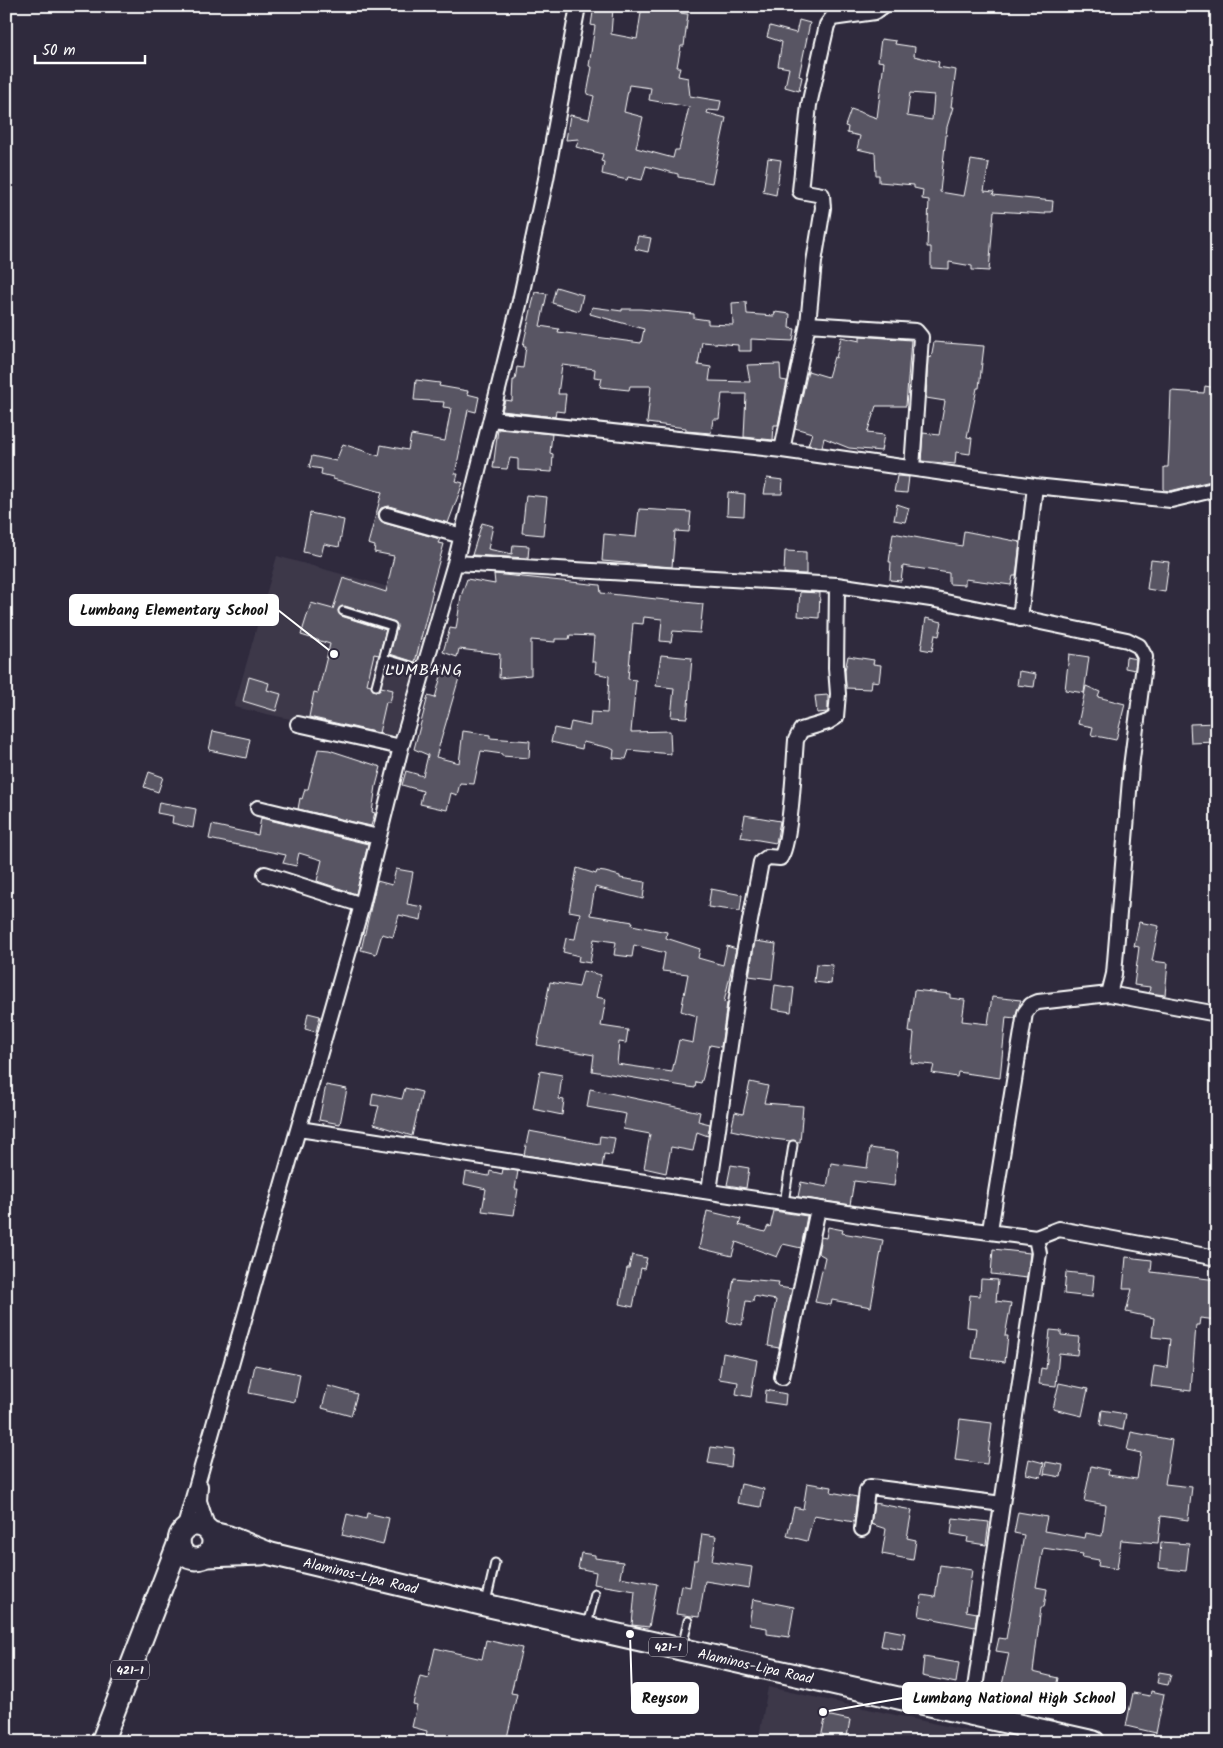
<svg xmlns="http://www.w3.org/2000/svg" width="1223" height="1748" viewBox="0 0 1223 1748" font-family="Kalam,sans-serif">
<style>
.built{fill:#3c3749}
.building{fill:#595564;stroke:#fff;fill-rule:evenodd}
.lines{fill:none;stroke-linecap:round;stroke-linejoin:round}
.lane-casing{stroke:#fff;stroke-width:11}
.street-casing{stroke:#fff;stroke-width:18}
.primary-casing{stroke:#fff;stroke-width:25}
.lane{stroke:#2f2a3d;stroke-width:7}
.street{stroke:#2f2a3d;stroke-width:14}
.primary{stroke:#2f2a3d;stroke-width:21}
.labels{text-anchor:middle;stroke-width:5;stroke-linejoin:round;paint-order:stroke}
.shield{fill:#2f2a3d;stroke:#c1bfc5;stroke-width:1}
.shield-label{font-size:12px;font-weight:bold;fill:#fff}
.street-label{font-size:14px;fill:#fff;stroke:#2f2a3d}
.quarter-label{font-size:16px;letter-spacing:1px;fill:#fff;stroke:#2f2a3d}
.leader{fill:none;stroke:#fff;stroke-width:2}
.callout-dot{fill:#fff;stroke:#2f2a3d;stroke-width:2}
.callout{fill:#fff;stroke:#fff;stroke-width:2}
.callout-label{font-size:15px;text-anchor:middle;font-weight:bold;fill:#111}
</style>
<rect width="100%" height="100%" fill="#2f2a3d"/>
<filter id="ink" filterUnits="userSpaceOnUse"><feTurbulence type="fractalNoise" baseFrequency=".02" numOctaves="2"/><feDisplacementMap in="SourceGraphic" scale="10" xChannelSelector="R" yChannelSelector="G"/><feConvolveMatrix kernelMatrix="1 2 1 2 8 2 1 2 1" color-interpolation-filters="sRGB"/></filter>
<g filter="url(#ink)">
<path class="built" d="M277 556 435 600 393 741 234 707Z
M768 1687 996 1737 995 1742H758Z"/>
<path class="building" d="M594 6 613 8 611 34 637 39 642 6H679V13L688 14 684 46H681L677 67H680L678 76 688 78 690 96 721 101 719 111 708 110 707 113 726 118 712 183 678 177V174L646 166 642 180 628 177 627 180 602 174 604 162 601 161 603 154 576 147 579 139 566 140 570 115 589 119 594 96 587 94 592 67 589 66 595 26 591 25ZM629 85 651 88 649 100 689 107 679 150H675L673 158 636 148 643 117 624 112Z
M799 20 810 23 799 76 802 77 799 91 785 87 789 68 778 66 782 42 767 37 770 26 796 33Z
M881 39 896 41 895 44 915 47 914 56 939 62 938 67 956 70 951 107H953L947 127 940 192 964 196 971 160 989 163 984 191 994 192 993 195 1053 201 1052 212H1046V214L994 211 989 271 972 270V266L949 262V269L931 268V247H927L929 200 922 199 923 190 914 188V185L879 182V175H876L875 153 857 149 860 136 847 133 848 127 845 126 851 109 877 118 884 62 878 61ZM910 93 934 95 932 120 907 116Z
M768 158 781 160 776 195 763 192Z
M638 236 651 238 648 252 635 249Z
M556 287 583 295 579 311 552 303Z
M535 292 547 294 540 326 559 329 558 332 641 343 644 329 590 314 592 307 622 311V309H640L694 314V318L708 320V324L733 325 732 303 746 302 747 314 774 316 775 312 790 314 789 328 795 329 793 341 751 339V351H738V345L702 342 698 365 711 367 709 381 750 382 747 365 780 364 781 380 787 381 778 425H774L773 440 744 437 746 394H722L719 419H713L711 433 686 431V428L647 423 651 386H630L629 390 600 387 602 378 594 377 595 369 562 365 558 394H566L564 412 556 411 555 417 502 411 505 400 512 401 513 380H515L517 367 523 368 526 346H523Z
M860 336 911 340 906 406H876L867 433 884 435 881 451 849 448 824 438 822 447 808 445 812 433 795 428 808 371 828 377 834 357 836 358 841 337 860 341Z
M934 342 984 346 979 388H977L967 437 972 438 970 454 956 452 955 464 921 461 923 433 939 435 945 401 926 398 928 357 931 358Z
M416 380 440 383 439 386 468 391 467 394 479 397 476 412 468 410 455 474H458L456 481 463 483 448 523 389 506 381 508 378 513 379 518 384 523 440 539 438 543 444 544 431 590H433L415 662 390 654 397 627 395 622 345 606 338 610 341 616 386 630 379 655 374 654 367 684 371 685 375 691 381 687 393 690 390 702H386L379 733 309 717 314 692 318 693 330 644 301 635 311 603 333 609 343 578 386 592 394 556 374 552 375 546 368 544 382 492 333 479V477L321 474 322 469 309 467 312 456 336 461 343 444 379 456 381 445 408 450 411 435 445 441 451 408 443 407 444 402 414 400Z
M1205 386 1216 388 1215 480 1170 491 1164 490V467H1168L1169 449 1171 391 1204 393Z
M498 429 552 434 550 453 553 454 552 472 518 470V459L510 458 507 469 493 468Z
M897 476 909 477 907 493 894 492Z
M767 478 783 480 782 494H764Z
M728 492 745 494 744 516 727 515Z
M526 495 547 497 543 535 522 533Z
M897 504 909 508 905 522 894 520Z
M639 509 691 512 689 532 675 531 672 567 602 561 604 534 636 537Z
M310 513 344 520 339 547 324 544 321 556 303 552Z
M482 523 493 526 488 549 512 554 513 545 529 546 528 558 472 555Z
M964 531 1020 542 1016 576H1013L1011 585 965 579V585L949 584V573L903 566 901 581 890 580 891 562H889L893 533 962 546Z
M785 551 806 552V574L784 573Z
M1151 560 1169 562 1165 592 1147 589Z
M494 574 600 585 601 593 703 604 700 633 673 631 671 642 660 641 662 619 644 617 643 624 633 623 628 679 636 680 631 732 670 731 671 754 629 750 626 759 613 758 614 750 610 748 583 742 582 749 551 742 554 728 569 731 571 722 590 726 591 712 607 713 609 676 595 673 596 662H592L594 636 570 635 569 639H555V642L531 640V675L499 678 500 654 459 649 457 657 443 652 450 628 456 629 461 596 467 579 495 584Z
M800 592 820 593 819 618 798 616Z
M926 618 942 622 939 636 935 635 932 651 921 649Z
M1069 654 1089 657 1084 693 1065 690Z
M661 655 692 658 687 718 671 717 674 688 656 686Z
M848 656 874 660 873 664 881 665 879 682 872 681 871 689 846 688 845 670Z
M1126 657 1136 659 1135 670 1125 668Z
M444 665 461 671 436 757 459 763 463 731 490 735V738L530 741 529 758 502 756V754L481 751 474 784 460 783 457 795 451 793 447 810 420 804 423 791 402 785 406 771 423 776 428 755 414 749 428 696 435 698Z
M1019 671 1036 674 1034 687 1017 685Z
M249 677 269 683 267 690 281 694 276 711 243 701Z
M1086 686 1100 692 1098 697 1125 704 1116 740 1091 735 1093 727 1078 724Z
M828 695V712L817 713 815 696Z
M1217 723V742L1191 743 1190 724Z
M213 731 250 739 246 758 209 750Z
M318 749 329 750 381 767 376 786 372 812 375 813 371 826 298 809 300 798 302 799 305 789H308Z
M149 772 163 777 158 792 144 787Z
M159 802 196 809 193 828 172 823 173 816 157 813Z
M745 815 780 821 776 843 741 837Z
M261 818 368 844 356 894 317 881 322 860 299 853 296 866 283 863 286 855 209 839 212 825 258 835Z
M577 868 596 874 597 871 605 872 620 876V878L645 882 643 899 595 887 590 915 633 922 632 925 667 932 666 938 700 949 698 958 723 965 727 946 736 949 724 1002 727 1003 721 1047 710 1045 703 1077 701 1083 696 1082 695 1088 592 1071 594 1055 537 1045 550 982 579 987 583 971 601 975 596 997 606 999 601 1026 628 1030 626 1043 619 1042 617 1064 672 1072 679 1040 693 1043 697 1016 681 1011 688 974 662 971 665 953 634 945 632 957 614 955 616 942 594 939 590 963 578 961 579 956 563 952 566 938 575 939 580 913 569 911Z
M396 869 413 872 407 904 423 907 421 920 399 915 393 937 382 934 376 954 361 950 377 881 392 885Z
M711 889 742 895 740 911 708 907Z
M1139 922 1159 926 1152 961 1168 963 1165 995 1149 993 1150 987 1134 985 1139 947 1134 946Z
M755 941 776 944 772 979 749 976Z
M816 964 833 965 831 984 814 982Z
M775 985 794 988 791 1012 772 1009Z
M914 990 950 994V998L965 1000 962 1021 988 1024 992 997 1021 1000 1015 1018 1006 1017 1000 1078 958 1072 957 1077 932 1073 934 1065 911 1063 914 1033 909 1032Z
M308 1013 320 1016 316 1032 305 1029Z
M540 1071 562 1075 559 1099 564 1100 562 1115 533 1109Z
M750 1082 768 1086 764 1103 803 1106 800 1142 773 1139 731 1130 735 1112 743 1114Z
M326 1085 347 1089 340 1124 319 1120Z
M405 1088 422 1092 412 1136 374 1124 379 1106 371 1105 373 1093 402 1099Z
M590 1089 700 1112 698 1121 710 1124 708 1136 697 1132 693 1151 671 1147 666 1173 644 1168 650 1134 623 1129 626 1114 587 1107Z
M529 1131 599 1144 600 1136 615 1138 612 1155 604 1154 602 1167 524 1155Z
M870 1148 898 1152 894 1186 854 1181 850 1205 798 1197 801 1182 827 1187 831 1163 867 1168Z
M731 1165 749 1168 746 1188 727 1185Z
M503 1169 518 1171 515 1189H518L514 1215 482 1211 486 1189 464 1184 466 1172 489 1176 490 1171 502 1174Z
M707 1211 741 1219 739 1225 765 1232 768 1226 770 1227 774 1211 807 1216 801 1248 783 1244 777 1257 736 1242 732 1256 699 1248Z
M828 1227 843 1230 842 1233 883 1240 871 1307 832 1300 831 1305 815 1302 825 1257 818 1253 821 1237 826 1238Z
M993 1249 1030 1253 1027 1278 991 1274Z
M632 1255 647 1258 644 1269 641 1268 633 1307 620 1304 627 1268H629Z
M1126 1257 1152 1260 1151 1272 1217 1280V1320L1200 1318 1199 1325H1196L1191 1391 1151 1386 1154 1366 1167 1368 1170 1339 1152 1337 1154 1318 1126 1312 1132 1289H1123Z
M1066 1272 1094 1275 1092 1297 1064 1294Z
M734 1278 779 1282 778 1287 792 1289 779 1348 768 1346 776 1300 754 1296 753 1302 746 1301 742 1325 727 1322Z
M981 1279 998 1280 996 1301 1011 1303 1005 1336H1008L1005 1362 972 1358 976 1328 967 1327 970 1295 980 1296Z
M1050 1330 1061 1331V1335L1079 1337 1077 1355 1059 1353 1056 1386 1039 1384 1041 1368 1046 1369Z
M723 1353 757 1360 751 1397 736 1394 738 1382 719 1379Z
M255 1365 300 1374 295 1402 249 1393Z
M1059 1383 1088 1389 1082 1416 1053 1409Z
M328 1386 357 1394 351 1416 322 1408Z
M766 1390 786 1394 785 1405 765 1402Z
M1102 1410 1126 1414 1123 1430 1100 1425Z
M960 1419 992 1423 987 1464 955 1460Z
M1131 1432 1172 1440 1165 1484 1192 1487 1188 1520 1161 1516 1158 1543 1121 1540 1117 1569 1098 1566 1099 1560 1082 1557 1083 1554 1043 1548 1036 1587 1047 1589 1044 1607H1041L1033 1672 1058 1678 1052 1705 1000 1694 1009 1653 996 1651 999 1638 1006 1639 1024 1535 1014 1533 1018 1512 1047 1517 1044 1531 1085 1538 1086 1533 1102 1536 1106 1505 1084 1501 1091 1466 1109 1470 1108 1475 1137 1479 1141 1453 1127 1450Z
M711 1447 733 1450 731 1467 708 1463Z
M1029 1459 1044 1463 1041 1477 1026 1474Z
M1046 1462 1063 1465 1061 1477 1044 1474Z
M807 1483 832 1487 831 1492 857 1497 854 1522 814 1515 807 1541 787 1536 794 1507 803 1509Z
M741 1484 764 1489 761 1507 737 1503Z
M874 1503 912 1510 907 1538 916 1540 913 1560 882 1554 886 1529 871 1524Z
M367 1513 389 1518 383 1545 342 1535 347 1514 366 1519Z
M953 1518 989 1522 986 1545 967 1542 968 1537 951 1534Z
M702 1534 716 1536 712 1561 752 1567 749 1588 705 1581 699 1617 676 1614 681 1585 690 1587 694 1560H698Z
M1161 1542 1189 1544 1186 1571 1159 1568Z
M581 1553 595 1555V1558L623 1562 620 1577 657 1584 649 1627 632 1625 635 1591 594 1584 596 1572 578 1568Z
M940 1565 972 1570 966 1611 977 1613 975 1627 919 1616 922 1595 935 1597Z
M753 1599 794 1607 789 1637 767 1634V1628L749 1625Z
M884 1629 905 1633 902 1650 881 1646Z
M486 1640 522 1648 511 1693 517 1694 506 1742H460L445 1738 444 1742H425L427 1731 412 1727 417 1705 413 1704 420 1676 428 1678 435 1648 482 1659Z
M924 1657 959 1663 956 1683 922 1676Z
M1159 1672 1171 1674 1168 1685 1157 1683Z
M1151 1691 1164 1694 1156 1733 1126 1726 1133 1693 1150 1696Z
M826 1715 850 1720 846 1742H820Z"/>
<g class="lines">
<defs>
<path id="lane" d="M343 611 392 626 376 686
M383 658 424 670
M784 1203 793 1145
M486 1602 495 1563
M587 1625 595 1594
M682 1647 688 1621"/>
<path id="street" d="M808 324 916 331 921 337 912 468
M491 419 782 450 1035 486 1171 500 1217 489
M782 450 808 324 814 262 823 208 822 195 800 191 809 105 827 25 832 18 875 12 883 6
M387 515 462 536
M455 563 837 585 931 599 1127 640 1139 646 1145 657 1131 767 1114 974 1109 994 1038 1002 1031 1005 1025 1013 990 1230
M1020 619 1035 486
M298 724 401 747
M258 808 378 837
M265 874 362 905
M1109 994 1217 1014
M299 1129 880 1218 1036 1238 1039 1253 971 1715
M709 1191 741 969 761 862 768 857 780 858C791 845 794 762 796 740L801 730 828 722 836 717 838 694 836 668 837 585
M1036 1238 1059 1229 1217 1258
M782 1377 818 1209
M200 1486 199 1501 208 1529
M862 1529 867 1490 870 1487 1002 1504
M184 1530 362 905 401 747 455 563 520 301 546 179 578 6
M1022 1742 1025 1727"/>
<g id="primary">
<circle cx="196" cy="1542" r="17"/>
<path id="s1" d="M212 1533 229 1537 271 1554 485 1605 1094 1742"/>
<path d="M208 1556 261 1554"/>
<path d="M102 1742 179 1542"/>
</g>
</defs>
<use href="#lane" class="lane-casing"/>
<use href="#street" class="street-casing"/>
<use href="#primary" class="primary-casing"/>
<use href="#lane" class="lane"/>
<use href="#street" class="street"/>
<use href="#primary" class="primary"/>
</g>
</g>
<g class="labels">
<g class="shield">
<rect x="649" y="1637.5" width="38" height="19" rx="4"/>
<rect x="111" y="1660.5" width="38" height="19" rx="4"/>
</g>
<g class="shield-label">
<text x="668" y="1651">421-1</text>
<text x="130" y="1674">421-1</text>
</g>
<g class="street-label">
<text dy="5" stroke="none"><textPath href="#s1" startOffset="155">Alaminos-Lipa Road</textPath></text>
<text dy="5" stroke="none"><textPath href="#s1" startOffset="560">Alaminos-Lipa Road</textPath></text>
</g>
<g class="quarter-label">
<text x="424" y="675">LUMBANG</text>
</g>
</g>
<path class="leader" d="M334 654L278 610M630 1634L632 1698M823 1712L903 1698"/>
<g class="callout-dot">
<circle cx="334" cy="654" r="5"/>
<circle cx="630" cy="1634" r="5"/>
<circle cx="823" cy="1712" r="5"/>
</g>
<g class="callout">
<rect x="70" y="595" width="208" height="30" rx="5"/>
<rect x="632" y="1683" width="66" height="30" rx="5"/>
<rect x="903" y="1683" width="222" height="30" rx="5"/>
</g>
<g class="callout-label">
<text x="174" y="615">Lumbang Elementary School</text>
<text x="665" y="1703">Reyson</text>
<text x="1014" y="1703">Lumbang National High School</text>
</g>
<rect width="1223" height="1748" fill="none" stroke="#2f2a3d" stroke-width="25"/>
<rect x="12" y="12" width="1198" height="1723" fill="none" stroke="#fff" stroke-width="2" filter="url(#ink)"/>
<path d="M35 55v8h110v-8" fill="none" stroke="#ffffff" stroke-width="2.5"/>
<text x="42" y="55" font-size="15" fill="#ffffff" stroke="#2f2a3d" stroke-width="4" paint-order="stroke">50 m</text>
</svg>
